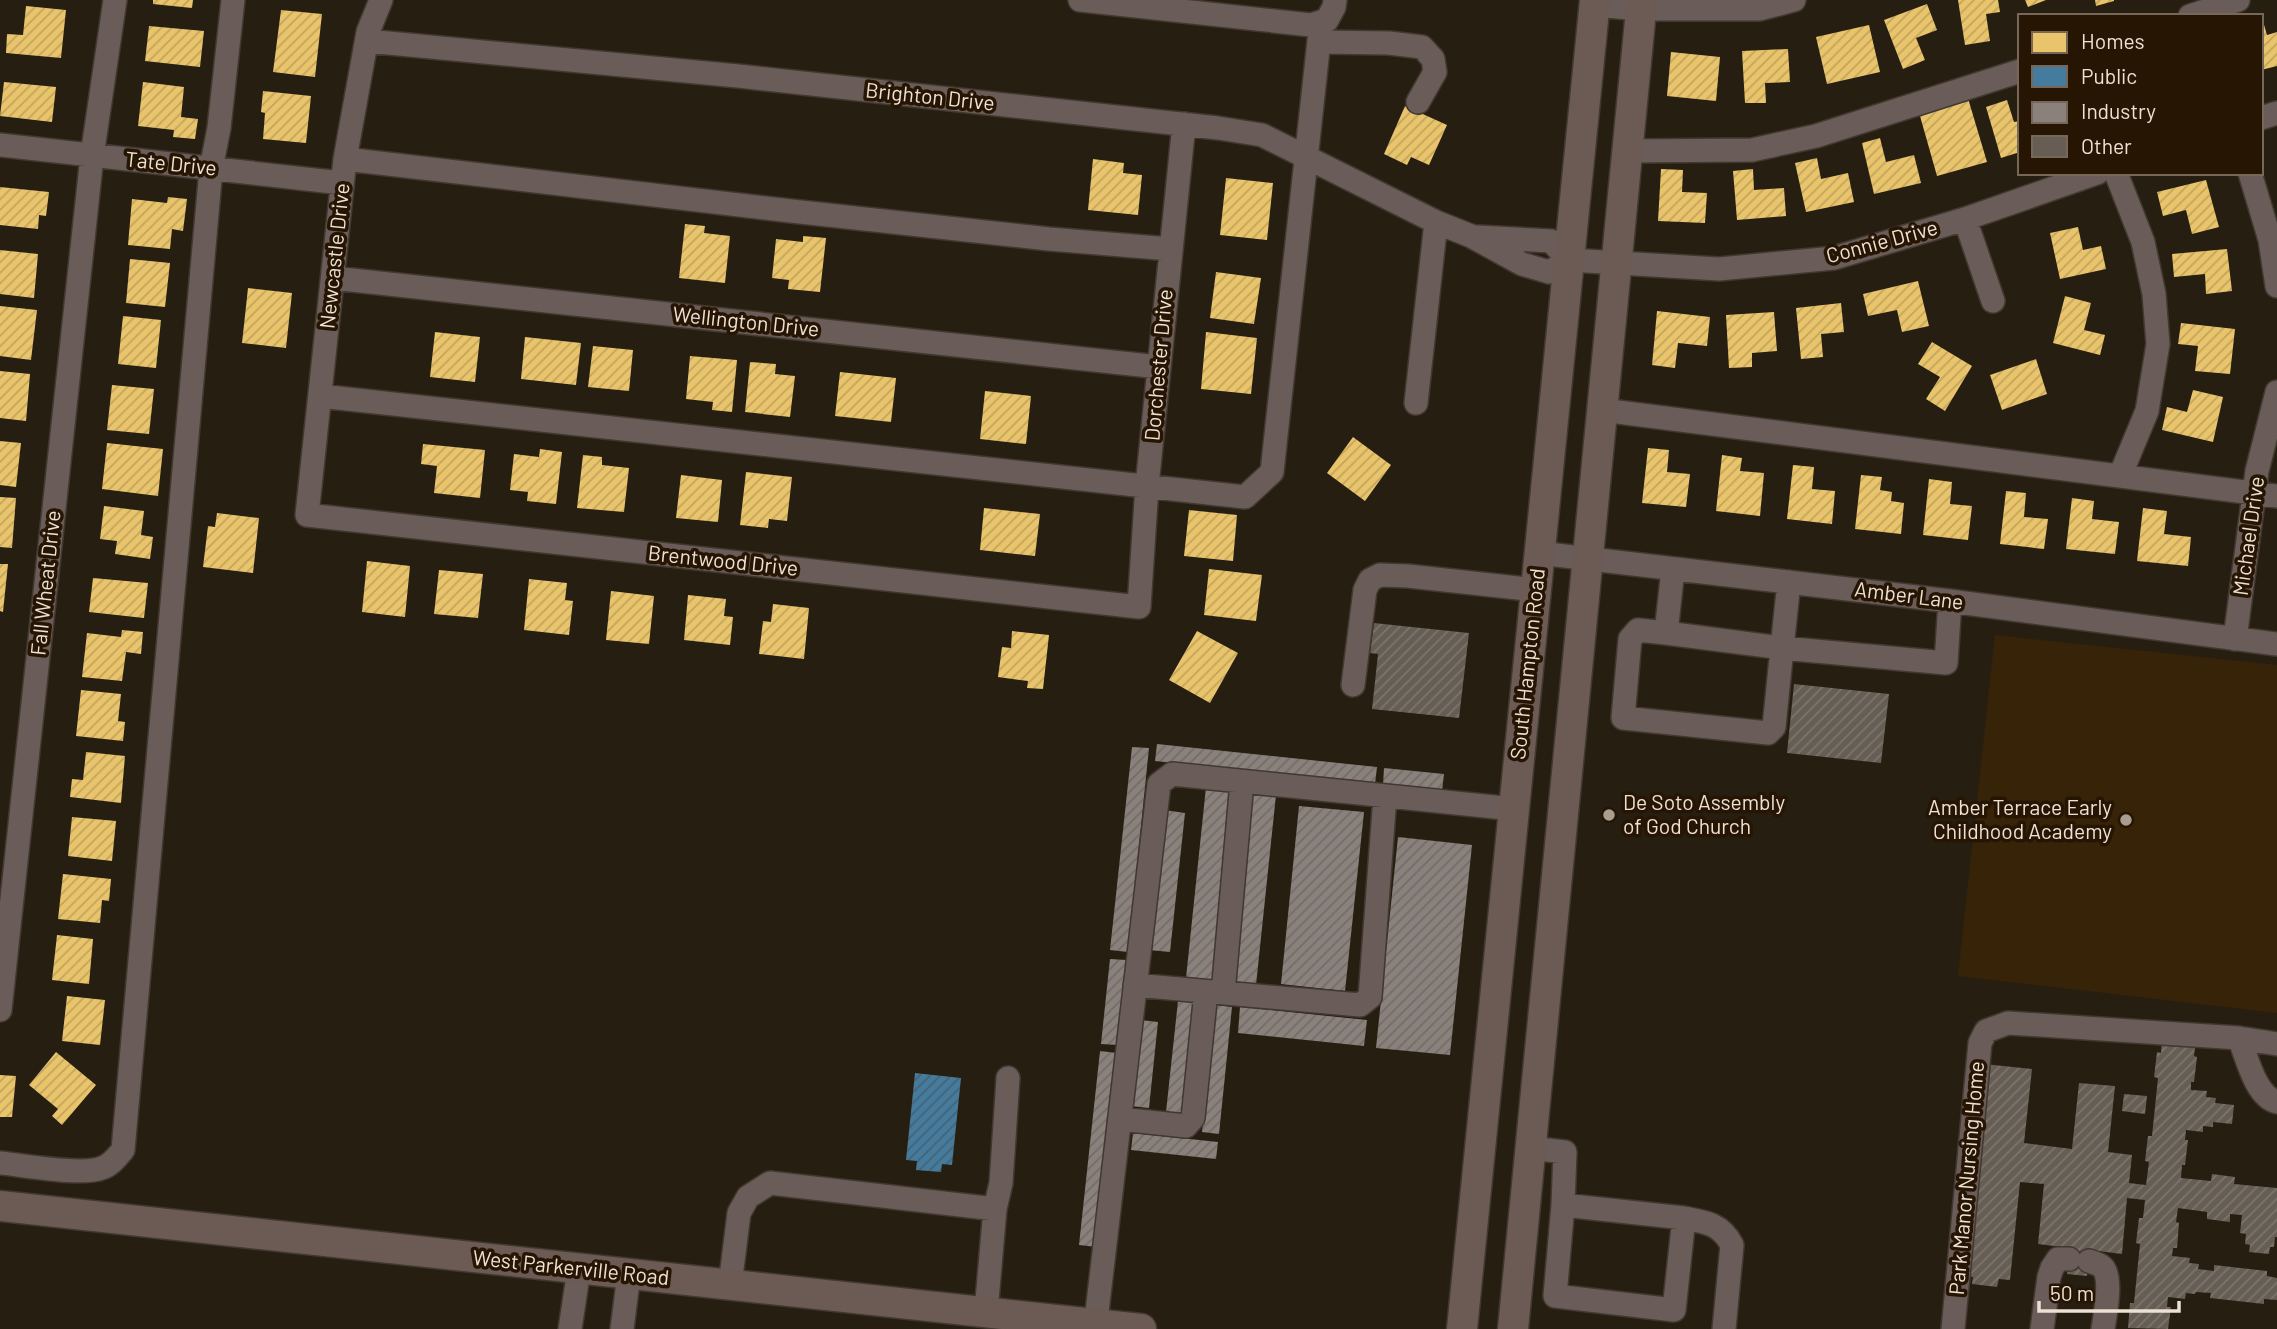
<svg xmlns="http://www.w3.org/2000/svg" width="2277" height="1329" viewBox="0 0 2277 1329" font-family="Barlow,sans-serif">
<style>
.built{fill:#372308}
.homes{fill:url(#homes-hatch)}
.public{fill:url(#public-hatch)}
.industry{fill:url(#industry-hatch)}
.building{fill:url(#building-hatch)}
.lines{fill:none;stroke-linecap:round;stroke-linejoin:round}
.minor-casing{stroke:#41382f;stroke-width:26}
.major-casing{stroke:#41382f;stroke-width:33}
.minor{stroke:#6a5c58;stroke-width:23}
.major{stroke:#6c5b54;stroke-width:30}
.poi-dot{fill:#a89d90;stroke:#261502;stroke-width:2.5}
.labels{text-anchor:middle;stroke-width:7;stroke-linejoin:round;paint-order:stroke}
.street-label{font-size:21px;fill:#ede1d4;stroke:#261502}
.poi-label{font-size:21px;fill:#ede1d4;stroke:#261502;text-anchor:start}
</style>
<defs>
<pattern id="homes-hatch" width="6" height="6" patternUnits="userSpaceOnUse" patternTransform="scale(1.75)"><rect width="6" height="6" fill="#e9c46a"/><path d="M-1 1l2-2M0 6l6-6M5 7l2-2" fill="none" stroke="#c0a460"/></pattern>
<pattern id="public-hatch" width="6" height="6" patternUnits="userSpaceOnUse" patternTransform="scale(1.75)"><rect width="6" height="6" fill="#457b9d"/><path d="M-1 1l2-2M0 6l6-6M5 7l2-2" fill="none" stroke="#466273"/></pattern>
<pattern id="industry-hatch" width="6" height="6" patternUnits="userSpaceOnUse" patternTransform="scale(1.75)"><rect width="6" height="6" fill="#8a817c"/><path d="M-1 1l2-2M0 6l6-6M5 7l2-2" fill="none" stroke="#736c67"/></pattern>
<pattern id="building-hatch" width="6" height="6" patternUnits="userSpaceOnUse" patternTransform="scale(1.75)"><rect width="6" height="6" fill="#665e54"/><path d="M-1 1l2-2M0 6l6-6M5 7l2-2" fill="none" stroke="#7c756c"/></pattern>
</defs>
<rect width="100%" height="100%" fill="#271e12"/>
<path class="built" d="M1995 635 2277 665V1013L1958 976Z"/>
<path class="homes" d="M153 0H193L192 8 153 4Z
M1958 0H1998L2000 12 1986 14 1990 41 1965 45Z
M2025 0H2046L2028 7Z
M2095 0H2114V1L2096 6Z
M1927 4 1937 30 1916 38 1925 60 1903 69 1884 20Z
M26 6 66 10 61 58 6 53 7 34 23 35Z
M281 10 322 14 315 77 273 72Z
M2262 18 2267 35 2277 32V66L2261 70Z
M1869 25 1880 72 1827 84 1816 37Z
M149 26 204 31 200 67 145 61Z
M1788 49 1790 82 1765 83 1766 103H1745L1742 51Z
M1671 52 1720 57 1716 101 1667 96Z
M4 82 56 87 52 122 0 116Z
M143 82 184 87 181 117 198 119 195 139 173 137 174 130 138 126Z
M263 91 311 96 306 143 263 139 265 113 261 112Z
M1967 95 1987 162 1937 176 1918 109Z
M2007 100 2014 122 2020 121V152L2001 158 1986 107Z
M1405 106 1447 125 1429 165 1411 157 1407 165 1384 154Z
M1880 138 1886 162 1914 155 1921 183 1874 194 1862 143Z
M1817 158 1821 179 1848 173 1854 202 1806 212 1795 163Z
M1093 159 1124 163 1123 173 1142 175 1138 215 1088 210Z
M1661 169 1683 170 1682 192 1707 193 1705 223 1658 221Z
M1753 169 1754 190 1784 188 1786 216 1737 220 1733 171Z
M1226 178 1273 183 1267 240 1220 235Z
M2206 180 2219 227 2192 234 2186 210 2163 216 2157 192Z
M0 187 49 192 46 216 39 215 38 229 0 225Z
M168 197 187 199 183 231 172 229 170 249 128 245 132 199 167 203Z
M685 224 705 226 704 233 730 236 725 283 679 278Z
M2078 227 2083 250 2101 246 2106 269 2060 279 2050 233Z
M803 236 826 238 820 292 788 289 789 280 772 278 776 239 803 242Z
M2227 249 2232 291 2206 294 2205 274 2174 277 2172 254Z
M0 250 38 254 34 298 0 294Z
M130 259 170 263 165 307 126 303Z
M1216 272 1261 278 1254 324 1210 318Z
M1918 281 1929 326 1902 332 1897 310 1868 316 1863 294Z
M248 288 292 293 286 348 242 343Z
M2065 296 2091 303 2084 330 2105 335 2100 355 2053 343Z
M1841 303 1844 332 1821 334 1823 357 1801 359 1796 308Z
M0 306 37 310 31 360 0 356Z
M1657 311 1710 317 1707 346 1678 343 1675 368 1652 365Z
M1774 312 1777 351 1752 353V367L1729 368 1726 315Z
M123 316 161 320 156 368 118 364Z
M2181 323 2235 329 2230 374 2195 371 2198 346 2178 344Z
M435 332 480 337 475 382 430 377Z
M1206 332 1257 338 1251 394 1201 389Z
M525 337 581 343 576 385 521 379Z
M1932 342 1972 366 1945 411 1926 399 1940 377 1918 364Z
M593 346 633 350 629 391 588 387Z
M690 356 737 360 732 412 712 410 713 402 686 399Z
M2036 359 2047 394 2002 410 1990 375Z
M750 362 776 364 775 374 795 376 790 417 745 412Z
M0 371 30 374 26 421 0 418Z
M840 372 896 378 891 422 835 416Z
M112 385 154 389 149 434 107 430Z
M2193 390 2223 397 2213 442 2162 430 2167 407 2187 412Z
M985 391 1031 396 1026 444 980 439Z
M1353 437 1391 465 1365 501 1327 473Z
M0 441 21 443 16 487 0 485Z
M107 443 163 449 158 496 102 489Z
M423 444 485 450 480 498 434 493 437 466 421 464Z
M1648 448 1669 450 1667 472 1690 474 1686 507 1642 503Z
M540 449 562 452 556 504 527 501 528 492 510 490 514 454 539 457Z
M583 455 602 457V465L629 468 624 512 577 508Z
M1722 455 1742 458 1740 471 1764 473 1760 516 1716 511Z
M1793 465 1814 467 1812 489 1835 491 1832 524 1787 519Z
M746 472 792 477 787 521 769 519 768 528 740 525Z
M681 475 722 480 718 522 676 518Z
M1861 475 1882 477 1880 490 1892 492 1891 501 1904 503 1901 534 1855 529Z
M1929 479 1952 482 1950 504 1972 506 1968 540 1923 535Z
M2006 491 2026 493 2024 517 2048 519 2044 549 2000 544Z
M0 497 16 498 12 548 0 547Z
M2072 498 2094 501 2092 519 2119 522 2115 554 2066 549Z
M104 506 144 511 141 535 153 537 150 559 115 554 117 541 100 539Z
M984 508 1040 514 1035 556 980 550Z
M2143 508 2167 511 2164 534 2191 537 2188 566 2137 561Z
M1189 510 1237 515 1233 561 1184 556Z
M217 513 259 518 253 573 203 567 208 526 215 527Z
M367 561 410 566 405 617 362 612Z
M0 564H8L3 612 0 611Z
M1209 569 1262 575 1256 621 1204 615Z
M439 570 483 574 478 618 434 614Z
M93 578 148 583 144 618 89 612Z
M529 579 567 583 565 600 573 601 569 635 524 630Z
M611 591 654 596 649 644 606 640Z
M688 595 726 599 724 616 733 617 730 645 684 640Z
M773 604 809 608 804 659 759 654 763 621 771 622Z
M122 630 143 632 141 654 126 652 122 681 82 677 87 633 121 637Z
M1012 631 1049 635 1043 689 1027 688 1028 681 998 677 1002 647 1011 648Z
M1197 631 1238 653 1210 703 1169 680Z
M81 690 121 694 118 721 125 722 123 741 76 736Z
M86 752 125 756 121 803 70 797 72 779 83 780Z
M72 817 116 821 112 861 68 856Z
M63 874 111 879 109 901 102 900 100 923 58 919Z
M57 935 93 939 89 984 52 980Z
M67 996 105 1000 100 1045 62 1041Z
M56 1052 96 1085 62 1125 52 1116 58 1109 29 1085Z
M0 1075 16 1076 12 1117H0Z"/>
<path class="public" d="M915 1073 961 1078 952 1165 942 1164 941 1172 916 1170 917 1161 906 1160Z"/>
<path class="industry" d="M1157 744 1377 767 1375 784 1155 761Z
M1132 747 1149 748 1128 952 1110 950Z
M1384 768 1444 774 1442 791 1383 785Z
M1206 787 1232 790 1212 981 1186 978Z
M1250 793 1276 795 1256 985 1230 983Z
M1299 806 1364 812 1345 991 1281 984Z
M1164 810 1185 813 1170 952 1149 950Z
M1398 837 1472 845 1450 1055 1376 1048Z
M1110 959 1127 960 1118 1045 1101 1044Z
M1178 1001 1195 1003 1183 1114 1166 1112Z
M1215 1005 1232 1007 1219 1134 1202 1132Z
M1240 1007 1367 1020 1364 1046 1238 1033Z
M1140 1020 1158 1022 1149 1108 1131 1106Z
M1100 1051 1117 1053 1097 1247 1079 1245Z
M1133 1133 1218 1142 1216 1159 1131 1150Z"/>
<path class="building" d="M1374 623 1469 633 1459 718 1372 709 1378 654 1370 653Z
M1794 684 1889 694 1881 763 1787 753Z
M2162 1036 2196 1040 2194 1056 2197 1057 2194 1082H2191V1090L2207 1091 2206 1097 2216 1098 2215 1103 2234 1105 2232 1124 2213 1122V1127L2203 1126V1132L2186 1130 2185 1140H2188L2185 1165H2182L2181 1178 2211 1181 2212 1174 2235 1177 2234 1184 2277 1188V1237H2275L2274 1247H2270L2269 1254 2249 1252 2250 1245 2245 1244 2246 1234 2240 1233 2242 1215 2230 1214V1222L2207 1219V1212L2178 1208 2176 1222 2179 1223 2177 1248H2173L2172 1256 2190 1258 2189 1263 2199 1264 2198 1269 2214 1271V1265L2267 1271V1276L2277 1278V1300L2264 1299V1304L2210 1298 2211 1293 2196 1292 2195 1294 2186 1293 2185 1299 2168 1297 2167 1307H2171L2168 1329 2128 1328 2130 1303H2134L2140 1244 2136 1243 2139 1218H2143L2145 1200 2127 1198 2122 1254 2090 1250 2087 1276 2067 1274 2070 1248 2038 1244 2044 1184 2020 1182 2010 1280 1999 1279 1997 1287 1972 1284 1973 1277 1961 1275 1984 1064 2032 1069 2024 1143 2072 1149 2079 1083 2115 1086 2108 1152 2132 1155 2129 1183 2146 1185 2149 1162 2145 1161 2148 1136H2152L2158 1078 2154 1077 2157 1052 2161 1053Z
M2124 1094 2147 1096 2145 1114 2122 1111Z"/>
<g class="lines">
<defs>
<path id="minor" d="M381 0 368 32 345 159 307 515 1139 607 1147 486 1184 124
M1080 0 1311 25 1327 20 1334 7 1335 0
M1594 5 1641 9H1760L1794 0
M2190 16 2238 0
M367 41 738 76 1218 128 1262 135 1436 222 1471 236 1522 264 1549 272 1569 260
M1320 42 1389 43 1422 47 1433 59 1435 72 1418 102
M2261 118 2277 113
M0 145 342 183
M1627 151 1752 150 1816 136 2020 71
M345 159 791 211 1049 239 1170 249
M2116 173 2143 242 2154 294 2158 344 2147 411 2120 476
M2250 173 2270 240 2277 286
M1965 219 1993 301
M1478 237 1551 241 1569 260
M1569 260 1719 269 1834 258 1965 219 2097 173
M333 278 1159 367
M320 396 1245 497 1272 472 1321 22
M1416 403 1436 222
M1602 410 2277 496
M1539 553 1950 601 2277 644
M1673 569 1666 633 1782 648 1789 582
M1666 633 1638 630 1630 639 1623 718 1768 733 1774 727 1782 648 1946 663 1950 601
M2235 639 2257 471 2277 392
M1353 685 1365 590 1370 580 1380 575 1408 576 1536 590
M1135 985 1360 1005 1370 997 1385 796
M1223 993 1242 782
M0 1010 92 156 115 0
M2277 1044 2239 1038C2247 1057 2255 1096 2277 1102
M1120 1119 1186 1126 1193 1118 1206 992
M1530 1148 1565 1152 1563 1205 1555 1296 1674 1310 1684 1218C1706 1222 1721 1224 1732 1245L1724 1329
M0 1163C23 1165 82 1176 102 1168 111 1165 116 1158 123 1150L211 169 219 128 233 0
M1563 1205 1684 1218
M2089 1261C2094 1263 2101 1264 2104 1269 2112 1282 2105 1315 2103 1329
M730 1285 739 1213 748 1197 770 1183 995 1209 1001 1183 1008 1078
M986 1312 995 1209
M570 1329 579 1269
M622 1329 629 1274
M1095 1329 1159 784 1172 774 1514 809
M1953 1329 1980 1043 1986 1031 2008 1023 2239 1038
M2042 1329 2049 1277 2052 1268 2058 1259H2069"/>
<path id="major" d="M0 1206 1141 1329
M1462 1329 1595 0
M1513 1329 1642 0"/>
</defs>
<use href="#minor" class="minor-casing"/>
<use href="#major" class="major-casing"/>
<use href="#minor" class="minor"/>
<use href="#major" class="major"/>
</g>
<g class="poi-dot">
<circle cx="1609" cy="815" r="7"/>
<circle cx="2126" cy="820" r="7"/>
</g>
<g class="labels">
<g class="street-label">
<text transform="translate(930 97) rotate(6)" y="7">Brighton Drive</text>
<text transform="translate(171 164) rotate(6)" y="7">Tate Drive</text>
<text transform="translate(1882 242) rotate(-15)" y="7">Connie Drive</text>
<text transform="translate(335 256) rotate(-84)" y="7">Newcastle Drive</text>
<text transform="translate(746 322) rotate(6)" y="7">Wellington Drive</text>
<text transform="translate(1159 365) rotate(-85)" y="7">Dorchester Drive</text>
<text transform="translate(2249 536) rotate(-82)" y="7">Michael Drive</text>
<text transform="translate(723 561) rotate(6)" y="7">Brentwood Drive</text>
<text transform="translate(46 583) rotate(-84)" y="7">Fall Wheat Drive</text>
<text transform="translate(1909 596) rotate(7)" y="7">Amber Lane</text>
<text transform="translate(1528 664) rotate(-84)" y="7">South Hampton Road</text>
<text transform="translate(1967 1178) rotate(-85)" y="7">Park Manor Nursing Home</text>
<text transform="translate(571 1268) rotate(6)" y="7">West Parkerville Road</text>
</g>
<g class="poi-label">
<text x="1623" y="810">De Soto Assembly<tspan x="1623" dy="24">of God Church</tspan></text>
<text x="2112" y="815" text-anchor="end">Amber Terrace Early<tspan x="2112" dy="24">Childhood Academy</tspan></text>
</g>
</g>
<rect x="2018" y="14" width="245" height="161" fill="#261502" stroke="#766756" stroke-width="2"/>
<rect x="2032" y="32" width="35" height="21" fill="#e9c46a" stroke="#766756" stroke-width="2"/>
<text x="2081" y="49" font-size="21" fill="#ede1d4">Homes</text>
<rect x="2032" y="66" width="35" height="21" fill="#457b9d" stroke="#766756" stroke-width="2"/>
<text x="2081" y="84" font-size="21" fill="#ede1d4">Public</text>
<rect x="2032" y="102" width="35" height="21" fill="#8a817c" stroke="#766756" stroke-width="2"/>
<text x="2081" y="119" font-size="21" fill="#ede1d4">Industry</text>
<rect x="2032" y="136" width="35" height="21" fill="#665e54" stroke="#766756" stroke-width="2"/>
<text x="2081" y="154" font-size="21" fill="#ede1d4">Other</text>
<path d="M2039 1301v10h140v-10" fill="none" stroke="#ede1d4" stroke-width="3.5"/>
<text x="2050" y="1301" font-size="21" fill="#ede1d4" stroke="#261502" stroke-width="5" paint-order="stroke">50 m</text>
</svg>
